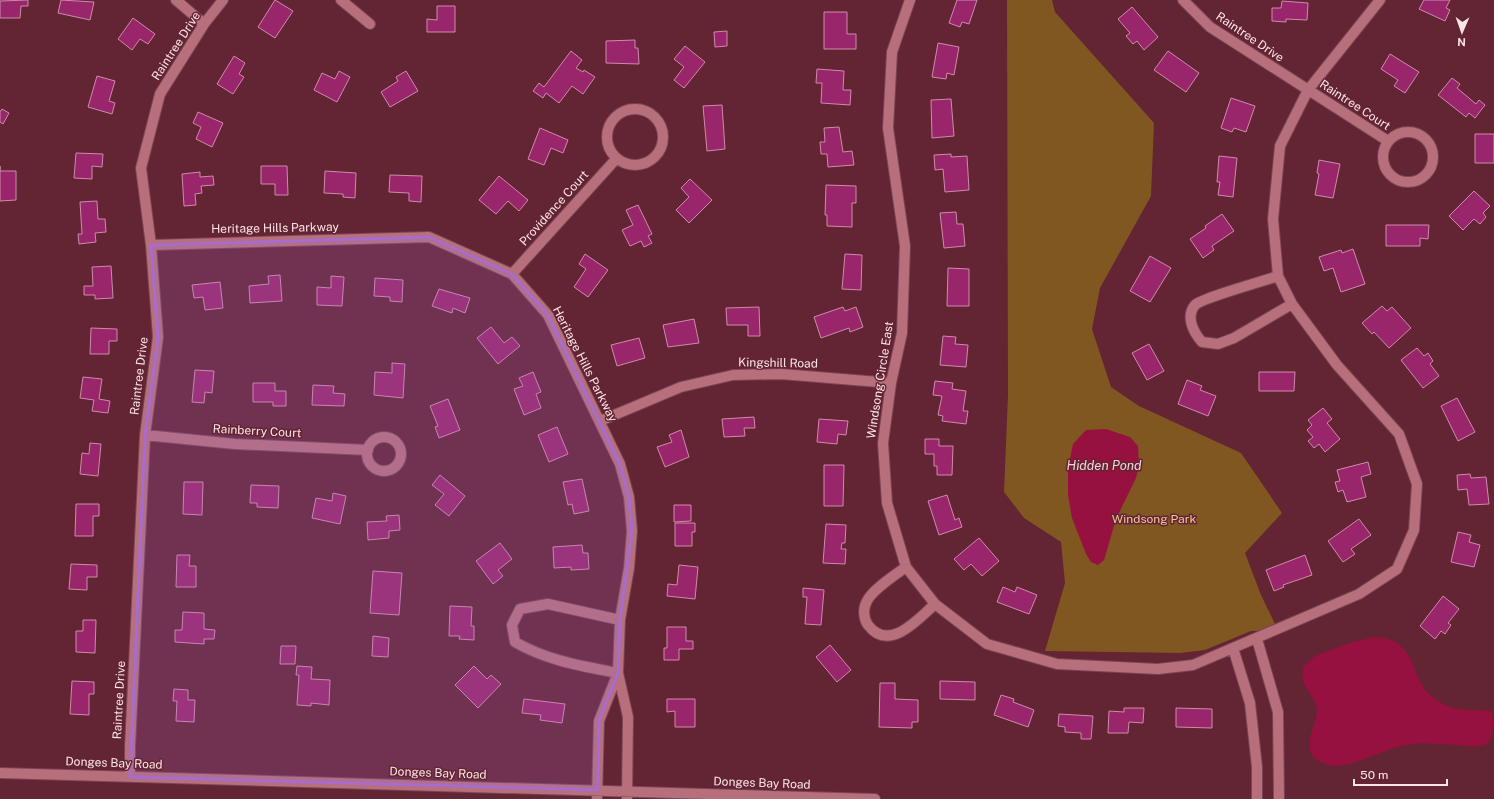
<svg xmlns="http://www.w3.org/2000/svg" width="1494" height="799" viewBox="0 0 1494 799" font-family="'Public Sans',sans-serif">
<style>
.green{fill:#805621}
.water{fill:#96113f}
.building{fill:#99266a;stroke:#ce8bac}
.lines{fill:none;stroke-linecap:round;stroke-linejoin:round}
.minor-casing{stroke:#794554;stroke-width:12}
.minor{stroke:#b66f7b;stroke-width:10}
.marked{fill:#a86ccd;fill-opacity:0.2;stroke:#a86ccd;stroke-width:3;stroke-linejoin:round}
.labels{text-anchor:middle;stroke-width:3;stroke-linejoin:round;paint-order:stroke}
.street-label{font-size:12px;fill:#fde4e7;stroke:#632433}
.park-label{font-size:12px;fill:#f5ca9b;stroke:#632433}
.water-label{font-size:13px;font-style:italic;fill:#f4d2d7;stroke:#632433}
</style>
<rect width="100%" height="100%" fill="#632433"/>
<path class="green" d="M1007 0H1052L1055 12 1154 123 1151 196 1100 288 1092 329 1111 387 1139 406 1241 453 1282 513 1245 553 1261 595 1278 630 1251 631 1205 650 1180 653 1045 651 1065 583 1061 542 1024 518 1004 492 1008 395Z"/>
<path class="water" d="M1106 429 1130 437 1138 446 1139 466 1136 478 1116 519 1104 560 1098 565 1091 562 1086 554 1072 518 1068 495V469L1073 444 1086 430Z
M1374 637C1421 639 1407 679 1434 698 1453 713 1470 709 1492 711 1494 721 1494 740 1486 744 1476 748 1466 746 1456 745 1438 744 1419 742 1401 746 1375 751 1343 777 1317 760 1300 749 1316 726 1317 712 1318 698 1305 692 1303 680 1302 676 1303 671 1303 667L1315 656 1349 643Z"/>
<path class="building" d="M28 0V6H21L20 18H0V1Z
M61 0 94 2 90 20 58 13Z
M275 0 293 11 275 38 258 27Z
M957 0H977L969 24 962 22 960 27 949 23Z
M1424 0H1450L1446 8 1450 10 1445 21 1419 9Z
M1282 1 1308 3 1307 20 1286 19V22L1272 21V8H1281Z
M437 6H455V32H427V19L437 20Z
M1132 7 1158 37 1144 50 1137 41 1133 44 1126 36 1130 33 1118 19Z
M824 12H847V34H856V49H824Z
M133 18 155 34 148 44 140 39 132 50 118 39Z
M727 31V46L715 47 714 32Z
M635 40V48H638L639 64 606 63V41Z
M938 43 959 47 954 75 947 73 946 79 932 77Z
M685 46 705 62 684 88 674 80 684 67 674 59Z
M571 51 582 60 576 68 583 72 584 70 595 77 583 94 572 86 559 103 546 93 543 98 533 91 539 83 544 87Z
M1168 51 1199 73 1186 92 1154 70Z
M1390 54 1419 72 1405 93 1394 86 1398 80 1381 69Z
M234 56 245 63 239 74 244 77 233 94 217 84Z
M817 69 844 71 843 90H851L850 105 821 103 822 83H816Z
M339 71 350 77 337 102 314 90 322 73 335 79Z
M406 71 418 91 390 107 381 92 398 81 396 77Z
M97 76 115 81 109 101 115 103 112 114 88 107Z
M1452 78 1460 84 1457 88 1476 104 1479 100 1485 105 1475 118 1469 113 1466 117 1438 95Z
M1231 98 1255 106 1246 132 1234 128 1232 132 1221 128Z
M951 99 954 136 932 138 931 100Z
M722 105 725 149 707 151 703 106Z
M2 109 9 113 3 124 0 122V112Z
M198 112 223 123 212 147 196 139 201 127 193 123Z
M839 127 843 152 852 151 854 165 828 167 827 154H821L820 142H825L824 128Z
M540 128 568 140 563 153 551 148 544 165 528 159Z
M1475 134H1494V163H1475Z
M76 153 103 154 102 167 92 166V179L74 178Z
M951 154V157L967 156 969 190 945 192 943 169 935 170 934 155Z
M1219 156 1237 158 1233 197 1218 195 1220 182H1217Z
M1319 160 1340 164 1333 198 1315 195 1319 174 1317 173Z
M0 166V171H16V200L0 201Z
M261 166H287L288 195H275V184H261Z
M325 171 356 173 355 198 343 197V194L324 193Z
M200 172V177L213 176 214 185 201 186 202 193 195 194 196 205 184 206 182 174Z
M390 175 422 176 421 202 409 201V193L389 192Z
M499 176 528 200 519 211 508 201 496 214 479 200Z
M690 179 712 200 689 223 676 210 689 197 681 188Z
M826 185 856 186V203H852V227L827 226V215H825Z
M1474 191 1490 206 1483 213 1486 217 1480 224 1474 219 1463 230 1449 216Z
M97 201 98 219H105L106 232 95 233 96 242 79 244 78 234H82L80 202Z
M638 205 652 234 648 236 652 243 644 247 641 241 630 246 622 230 633 225 626 210Z
M956 212 957 224H963L965 246 944 248 940 213Z
M1222 214 1234 231 1212 246 1214 250 1203 258 1190 239 1206 228 1205 226Z
M1386 225H1429L1428 239 1420 238V246H1386Z
M1353 249 1365 284 1341 292 1333 268 1324 271 1319 257 1341 250 1342 253Z
M585 254 608 270 588 297 574 287 586 269 579 264Z
M845 254 862 255 861 290 842 289Z
M1150 256 1171 268 1150 302 1130 291Z
M111 266 113 298 95 299V295H84V286H93L92 267Z
M948 268 969 269V306H947Z
M280 275 282 301 250 303 249 286 269 284 268 276Z
M331 276 344 277 342 306 317 305V287L331 288Z
M375 278 403 280 402 302 390 301V297L374 296Z
M220 282 223 308 205 310 203 297 194 298 192 285Z
M439 289 470 298 465 313 453 308 452 313 432 306Z
M1382 306 1387 311 1392 307 1411 328 1389 348 1374 332 1372 334 1362 323Z
M759 307 760 336H748V325H727L726 308Z
M843 307 845 311 856 307 863 327 850 332 849 328 821 338 814 317Z
M694 319 699 343 668 347 663 325Z
M491 327 504 343 512 337 520 346 498 364 477 338Z
M91 328 117 329V341H109V354H90Z
M943 336 956 337 955 344 968 345 966 367 940 365Z
M639 338 645 358 617 366 611 345Z
M1149 344 1164 371 1147 380 1132 353Z
M1417 348 1424 356 1428 353 1433 361 1430 364 1439 376 1423 388 1401 360Z
M392 363 405 364 403 398 374 395 375 372 392 373Z
M195 370 214 371 212 393 205 392 204 403 192 402Z
M533 372 541 392 536 394 541 408 524 415 514 389 523 386 519 378Z
M1259 372H1295L1294 391H1259Z
M83 377 102 379 99 399 110 401 108 413 92 411 94 400 80 398Z
M1187 380 1202 386 1200 390 1216 396 1208 416 1178 404Z
M935 381 953 383 952 389 966 391 963 411H968L966 424 942 421 943 416 938 415 942 396 933 395Z
M253 383H275V391H286V406H273V402H253Z
M313 385 334 386 333 393 345 394 344 406 312 405Z
M1457 398 1475 432 1458 441 1441 406Z
M448 399 460 430 439 438 435 427 438 426 430 406Z
M1323 408 1332 419 1327 423 1340 439 1325 452 1319 444 1314 448 1308 441 1313 437 1307 430 1312 425 1308 420Z
M754 417 755 428H744L745 436 724 437 722 419Z
M819 419 848 421 846 435 838 434 837 444 817 442Z
M557 427 568 454 549 462 538 435Z
M681 430 689 457 665 467 657 447 672 442 669 435Z
M925 439H939V446H953L952 475H937V466H934V454H925Z
M90 443 101 444 98 476 80 474 82 453 89 454Z
M1368 462 1371 474 1361 477 1366 497 1347 502 1343 490 1338 492 1335 482 1340 481 1337 470Z
M824 465H844L843 506H824Z
M1470 474 1471 478 1486 477 1489 504 1469 505 1467 489 1458 490 1457 475Z
M440 475 465 496 449 516 435 505 444 494 432 485Z
M582 479 589 511 574 514 572 504 568 505 563 482Z
M184 482H203L202 515 183 514Z
M251 485 279 486 278 508 257 507V503H250Z
M333 493 346 496 340 524 312 518 316 498 332 501Z
M947 495 955 520 959 518 962 527 939 535 928 501Z
M76 504H99V516H93V536H75Z
M674 505H691V521L674 522Z
M399 515 400 530 389 531V538L368 540 367 522 387 521 386 516Z
M1359 519 1371 535 1351 549 1355 554 1343 562 1328 541Z
M675 523H695V532H692V546H675Z
M826 524 846 525 845 543H842L841 549H846L845 564 823 563Z
M1458 532 1471 535 1469 542 1480 545 1474 567 1451 562Z
M979 538 999 561 982 576 971 564 964 570 954 559Z
M500 543 512 559 498 570 503 576 493 584 476 561Z
M582 545 583 553H588L589 569 571 570V567L554 568 553 547Z
M177 555H190L189 566H196V587H176Z
M1305 555 1312 575 1283 585 1284 587 1274 591 1266 570Z
M71 564 97 565V577H87V590L69 589Z
M679 565 698 567 695 599 667 596 668 584 677 585Z
M373 571 402 573 399 615 370 613Z
M1003 587 1015 592 1017 587 1037 595 1029 614 997 602Z
M803 588 824 590 821 625 805 624 807 597H803Z
M1443 596 1459 609 1448 623 1451 625 1445 634 1441 631 1435 639 1420 626Z
M450 606 472 607 471 626H474V640L459 639 460 636H449Z
M183 612 204 613V629L215 630 214 639H204V644L175 642V630H182Z
M83 620H96L95 653 76 652V631H83Z
M667 627H686V641H693V649H679V660H664V648H667Z
M373 636 389 638 388 657 372 656Z
M830 645 851 670 837 682 816 657Z
M281 646H296L295 664H280Z
M297 666 312 667 311 679 330 680 329 705 311 703V706L297 705 299 675H296Z
M474 666 487 679 491 675 501 684 478 708 455 685Z
M72 681 94 682V694H89V715L70 714Z
M940 681 975 682V700L940 699Z
M880 683H895V699L918 700V722H912V728L879 727Z
M174 689 188 690V700H195L194 722 176 721 177 701H173Z
M1001 695 1014 699 1013 702 1034 710 1028 727 994 715Z
M524 699 565 704 562 723 540 720 541 715 522 713Z
M667 699H695V727H675V711L667 712Z
M1124 708H1144L1143 723 1129 722 1128 733H1108L1109 711 1124 712Z
M1176 708 1212 709V728L1176 727Z
M1059 714 1093 716 1091 739H1081V733L1065 732V727L1058 726Z"/>
<g class="lines">
<defs>
<path id="minor" d="M176 0 204 24
M341 0 370 24
M910 0 892 52 888 128 905 246 902 333 891 383 883 443 887 503 906 567 935 604 987 644 1057 664 1158 669 1193 665 1359 594 1397 569 1414 530 1417 484 1399 434 1337 365 1292 304 1278 276 1273 219 1280 146 1308 90 1380 0
M1183 0 1210 27 1388 141
M607 137a28 28 0 1 1 56 0a28 28 0 1 1-56 0Z
M1383 157a25 25 0 1 1 50 0a25 25 0 1 1-50 0Z
M151 245 429 237 512 274 548 315 620 464 629 497 632 531 629 568 620 620 618 673 628 717 627 799
M512 274 616 159
M1278 276C1264 281 1202 298 1195 305 1185 317 1194 333 1202 342L1218 344 1234 338 1292 304
M600 421 681 387 733 375 781 374 891 383
M145 435 235 444 368 450
M367 454a17 17 0 1 1 34 0a17 17 0 1 1-34 0Z
M906 567C895 575 872 590 867 601 863 608 863 618 868 625 889 653 918 619 935 604
M1257 639 1278 712 1279 799
M1233 648 1250 703 1257 767V799
M618 673C582 666 548 661 515 642L512 625 520 609 548 604 620 620
M0 773 875 799
M130 777V747L145 435 158 337 151 245 141 168 160 94 204 24 223 0
M597 799 599 721 618 673"/>
</defs>
<use href="#minor" class="minor-casing"/>
<use href="#minor" class="minor"/>
</g>
<path class="marked" d="M429 237 512 274 548 315 620 464 629 497 632 531 620 620 618 673 599 721 598 790 130 777 145 435 158 337 151 245Z"/>
<g class="labels">
<g class="street-label">
<text transform="translate(1250 37) rotate(34)" y="4">Raintree Drive</text>
<text transform="translate(176 46) rotate(-57)" y="4">Raintree Drive</text>
<text transform="translate(1355 105) rotate(33)" y="4">Raintree Court</text>
<text transform="translate(554 208) rotate(-48)" y="4">Providence Court</text>
<text transform="translate(275 228) rotate(-1)" y="4">Heritage Hills Parkway</text>
<text transform="translate(778 363) rotate(1)" y="4">Kingshill Road</text>
<text transform="translate(585 364) rotate(63)" y="4">Heritage Hills Parkway</text>
<text transform="translate(139 376) rotate(-83)" y="4">Raintree Drive</text>
<text transform="translate(880 380) rotate(-81)" y="4">Windsong Circle East</text>
<text transform="translate(257 431) rotate(3)" y="4">Rainberry Court</text>
<text transform="translate(119 700) rotate(-87)" y="4">Raintree Drive</text>
<text transform="translate(114 763) rotate(2)" y="4">Donges Bay Road</text>
<text transform="translate(438 773) rotate(2)" y="4">Donges Bay Road</text>
<text transform="translate(762 783) rotate(2)" y="4">Donges Bay Road</text>
</g>
<g class="park-label">
<text x="1154" y="523">Windsong Park</text>
</g>
<g class="water-label">
<text x="1104" y="470">Hidden Pond</text>
</g>
</g>
<g transform="translate(1462 32) rotate(182)" stroke="#632433" stroke-width="3" paint-order="stroke">
<path d="M0-3L7 15L0 10L-7 15Z" fill="#fde4e7"/>
<text y="-6" font-size="11" font-weight="bold" text-anchor="middle" fill="#fde4e7">N</text>
</g>
<path d="M1354 779v6h93v-6" fill="none" stroke="#fde4e7" stroke-width="2"/>
<text x="1360" y="779" font-size="12" fill="#fde4e7" stroke="#632433" stroke-width="3" paint-order="stroke">50 m</text>
</svg>
